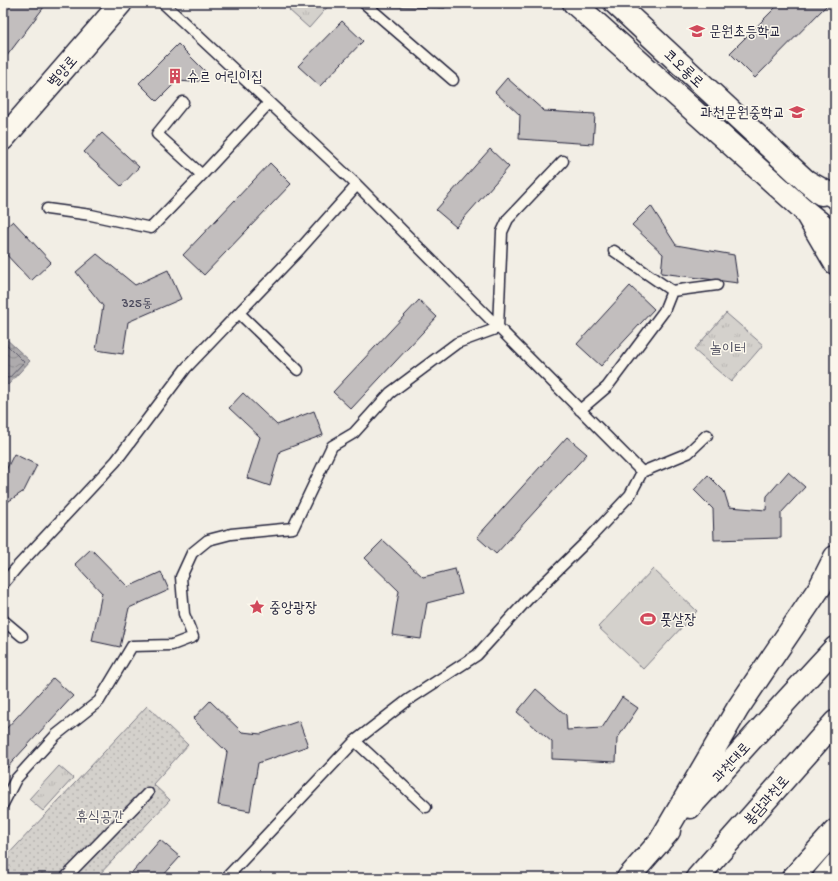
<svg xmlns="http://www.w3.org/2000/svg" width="838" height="881" viewBox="0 0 838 881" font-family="'Gochi Hand','Poor Story',sans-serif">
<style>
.grass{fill:#d4d1cc;stroke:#7b7a84}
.park{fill:url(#park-tufts);stroke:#7b7a84}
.garden{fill:url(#garden-dots);stroke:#7b7a84}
.water{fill:url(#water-waves);stroke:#76747f}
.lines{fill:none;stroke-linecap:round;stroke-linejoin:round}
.shore{stroke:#5a5969;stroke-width:1}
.building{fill:#c2bebe;stroke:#22223b}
.service-casing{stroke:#22223b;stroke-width:13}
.tertiary-casing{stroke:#22223b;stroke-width:25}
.trunk-casing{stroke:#22223b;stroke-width:25}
.service{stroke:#fbf7ec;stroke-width:10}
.tertiary{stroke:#fbf7ec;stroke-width:22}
.trunk{stroke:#fbf7ec;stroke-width:22}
.labels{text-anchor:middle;stroke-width:3;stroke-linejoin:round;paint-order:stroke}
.number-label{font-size:13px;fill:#4a495c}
.poi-label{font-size:15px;fill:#22223b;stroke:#fbf7ec;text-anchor:start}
.street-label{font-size:15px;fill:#22223b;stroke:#fbf7ec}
.park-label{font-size:15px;fill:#575766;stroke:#fbf7ec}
</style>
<defs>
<pattern id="park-tufts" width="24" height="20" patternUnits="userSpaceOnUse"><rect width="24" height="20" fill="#d4d1cc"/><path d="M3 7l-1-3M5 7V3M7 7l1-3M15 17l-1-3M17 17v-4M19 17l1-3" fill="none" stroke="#b6b3b0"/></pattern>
<pattern id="garden-dots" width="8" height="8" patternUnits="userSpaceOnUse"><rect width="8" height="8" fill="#d4d1cc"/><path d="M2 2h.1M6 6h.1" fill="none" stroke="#b6b3b0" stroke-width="1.8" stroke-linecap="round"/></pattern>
<pattern id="water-waves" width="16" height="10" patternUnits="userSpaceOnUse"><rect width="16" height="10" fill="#aeabad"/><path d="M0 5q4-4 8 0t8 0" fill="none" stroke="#8d8b8e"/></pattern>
</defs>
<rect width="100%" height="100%" fill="#f2eee5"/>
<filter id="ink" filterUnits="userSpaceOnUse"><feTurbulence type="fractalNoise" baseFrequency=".025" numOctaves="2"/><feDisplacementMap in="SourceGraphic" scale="8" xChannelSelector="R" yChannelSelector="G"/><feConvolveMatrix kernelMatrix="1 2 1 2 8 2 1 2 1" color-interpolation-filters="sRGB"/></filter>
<g filter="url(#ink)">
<path class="grass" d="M653 569 697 611 643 669 598 627Z"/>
<path class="park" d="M295 3H331L309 28 289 10Z
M726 313 763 345 731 382 694 350Z
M59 766 73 778 43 811 29 799Z"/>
<path class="garden" d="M147 706 188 745 153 784 170 800 96 878H3V860Z"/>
<path class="water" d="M3 336 30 361 8 385 3 380Z"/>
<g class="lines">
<path class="shore" d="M3 341 24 362 9 378 3 377"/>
</g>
<path class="building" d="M3 3H47L3 61Z
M370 3H446L445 8 370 6Z
M780 3H829L755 78 730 53Z
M342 21 363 41 320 86 298 66Z
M178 44 205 71 203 80 193 82 177 81 157 101 139 83Z
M507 78 544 111 595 114 593 144 519 139 520 115 495 92Z
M102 133 139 167 121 186 84 152Z
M490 149 509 167 456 227 436 210Z
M270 163 291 184 204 275 183 255Z
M651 206 676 245 734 255 738 283 661 273 663 254 632 225Z
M13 221 51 262 31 281 3 251V230Z
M97 254 135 285 168 270 181 299 128 322 123 354 96 350 103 306 76 272Z
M630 286 654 309 601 366 577 344Z
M419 300 437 317 351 409 333 392Z
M243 393 277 425 314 411 323 435 280 451 270 486 247 478 260 437 229 408Z
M567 437 587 454 496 554 477 537Z
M14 454 37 465 24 491 3 505V476Z
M788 472 805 487 781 513V538L714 540 713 509 694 490 708 475 724 491 729 507 766 510 767 496Z
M383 540 423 577 455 569 462 594 427 603 421 639 392 635 399 591 365 558Z
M91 549 128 587 161 572 169 590 129 608 120 647 92 641 102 593 75 564Z
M53 678 73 696 3 772V732Z
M536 689 566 715 567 730 602 728 622 697 638 708 617 739 616 762 552 759V742L517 712Z
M210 701 242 732 261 734 299 721 308 746 258 763 250 811 218 805 227 752 193 719Z
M160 840 180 857 161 878H127Z"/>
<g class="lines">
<defs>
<path id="service" d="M163 3 357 185 642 472 630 495 586 542 528 599 477 655 408 700 355 741 226 878
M364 3 453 80
M183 102 157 134 202 175 269 103
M47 209 91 215 151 228 202 175
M614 251 672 291
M239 313 298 370
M580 410 607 387 664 311 672 291 717 285
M642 472 688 453 707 435
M3 584 18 566 116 461 186 368 300 249 357 185
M3 620 22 636
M355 741 426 807
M3 804 16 779 56 735 99 701 132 646 172 645 193 637 184 614 181 577 192 553 208 540 231 534 293 528 332 446 354 433 390 393 457 343 498 328 502 232 508 219 563 161
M65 878 148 793"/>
<path id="tertiary" d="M574 3 804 210 835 235
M615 3 806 181 821 194
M3 139 121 3"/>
<path id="trunk" d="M806 181 835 197
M804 210 835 263
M690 807 788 699 835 648
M659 843 738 708 820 587 835 557
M628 878 669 831
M697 878 835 722
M793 878 835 831
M824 878 835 865"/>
</defs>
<use href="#service" class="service-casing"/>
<use href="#tertiary" class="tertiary-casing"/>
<use href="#trunk" class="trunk-casing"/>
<use href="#service" class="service"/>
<use href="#tertiary" class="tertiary"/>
<use href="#trunk" class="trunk"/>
</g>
</g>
<defs>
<symbol id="school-bare" viewBox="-9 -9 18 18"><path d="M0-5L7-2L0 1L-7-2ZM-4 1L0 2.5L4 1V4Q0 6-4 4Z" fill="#d1495b" stroke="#fbf7ec" stroke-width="2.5" paint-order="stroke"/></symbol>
<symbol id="building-bare" viewBox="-9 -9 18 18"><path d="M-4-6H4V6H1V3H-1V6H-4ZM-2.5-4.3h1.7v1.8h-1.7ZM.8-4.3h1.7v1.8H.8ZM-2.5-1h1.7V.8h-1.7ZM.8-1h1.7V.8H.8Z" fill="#d1495b" stroke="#fbf7ec" stroke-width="2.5" paint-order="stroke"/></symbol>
<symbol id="sight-bare" viewBox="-9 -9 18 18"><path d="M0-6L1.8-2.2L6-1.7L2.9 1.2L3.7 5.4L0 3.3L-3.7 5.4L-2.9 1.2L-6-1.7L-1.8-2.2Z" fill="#d1495b" stroke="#fbf7ec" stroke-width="2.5" paint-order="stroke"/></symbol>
<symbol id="stadium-bare" viewBox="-9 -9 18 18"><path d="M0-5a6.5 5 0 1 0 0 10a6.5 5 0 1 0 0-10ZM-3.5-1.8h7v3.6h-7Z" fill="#d1495b" stroke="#fbf7ec" stroke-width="2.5" paint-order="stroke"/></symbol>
</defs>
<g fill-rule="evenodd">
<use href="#school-bare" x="686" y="20" width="22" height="22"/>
<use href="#building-bare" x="164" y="65" width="22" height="22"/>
<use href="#school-bare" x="786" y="101" width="22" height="22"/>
<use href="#sight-bare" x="246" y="596" width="22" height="22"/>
<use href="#stadium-bare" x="637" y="608" width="22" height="22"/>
</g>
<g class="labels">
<g class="number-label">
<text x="137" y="307">325동</text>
</g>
<g class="poi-label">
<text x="709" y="36">문원초등학교</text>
<text x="187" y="81">슈르 어린이집</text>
<text x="785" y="117" text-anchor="end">과천문원중학교</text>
<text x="269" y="612">중앙광장</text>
<text x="660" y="624">풋살장</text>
</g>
<g class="street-label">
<text transform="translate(684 68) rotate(43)" y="5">코오롱로</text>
<text transform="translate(62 71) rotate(-49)" y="5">별양로</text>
<text transform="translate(731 762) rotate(-48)" y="5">과천대로</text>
<text transform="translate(766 800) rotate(-49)" y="5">봉담과천로</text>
</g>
<g class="park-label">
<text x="728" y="353">놀이터</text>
<text x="100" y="821">휴식공간</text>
</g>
</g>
<rect width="838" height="881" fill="none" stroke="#fbf7ec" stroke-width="16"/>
<rect x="8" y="8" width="822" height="865" fill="none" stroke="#22223b" stroke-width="1.5" filter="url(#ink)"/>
</svg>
